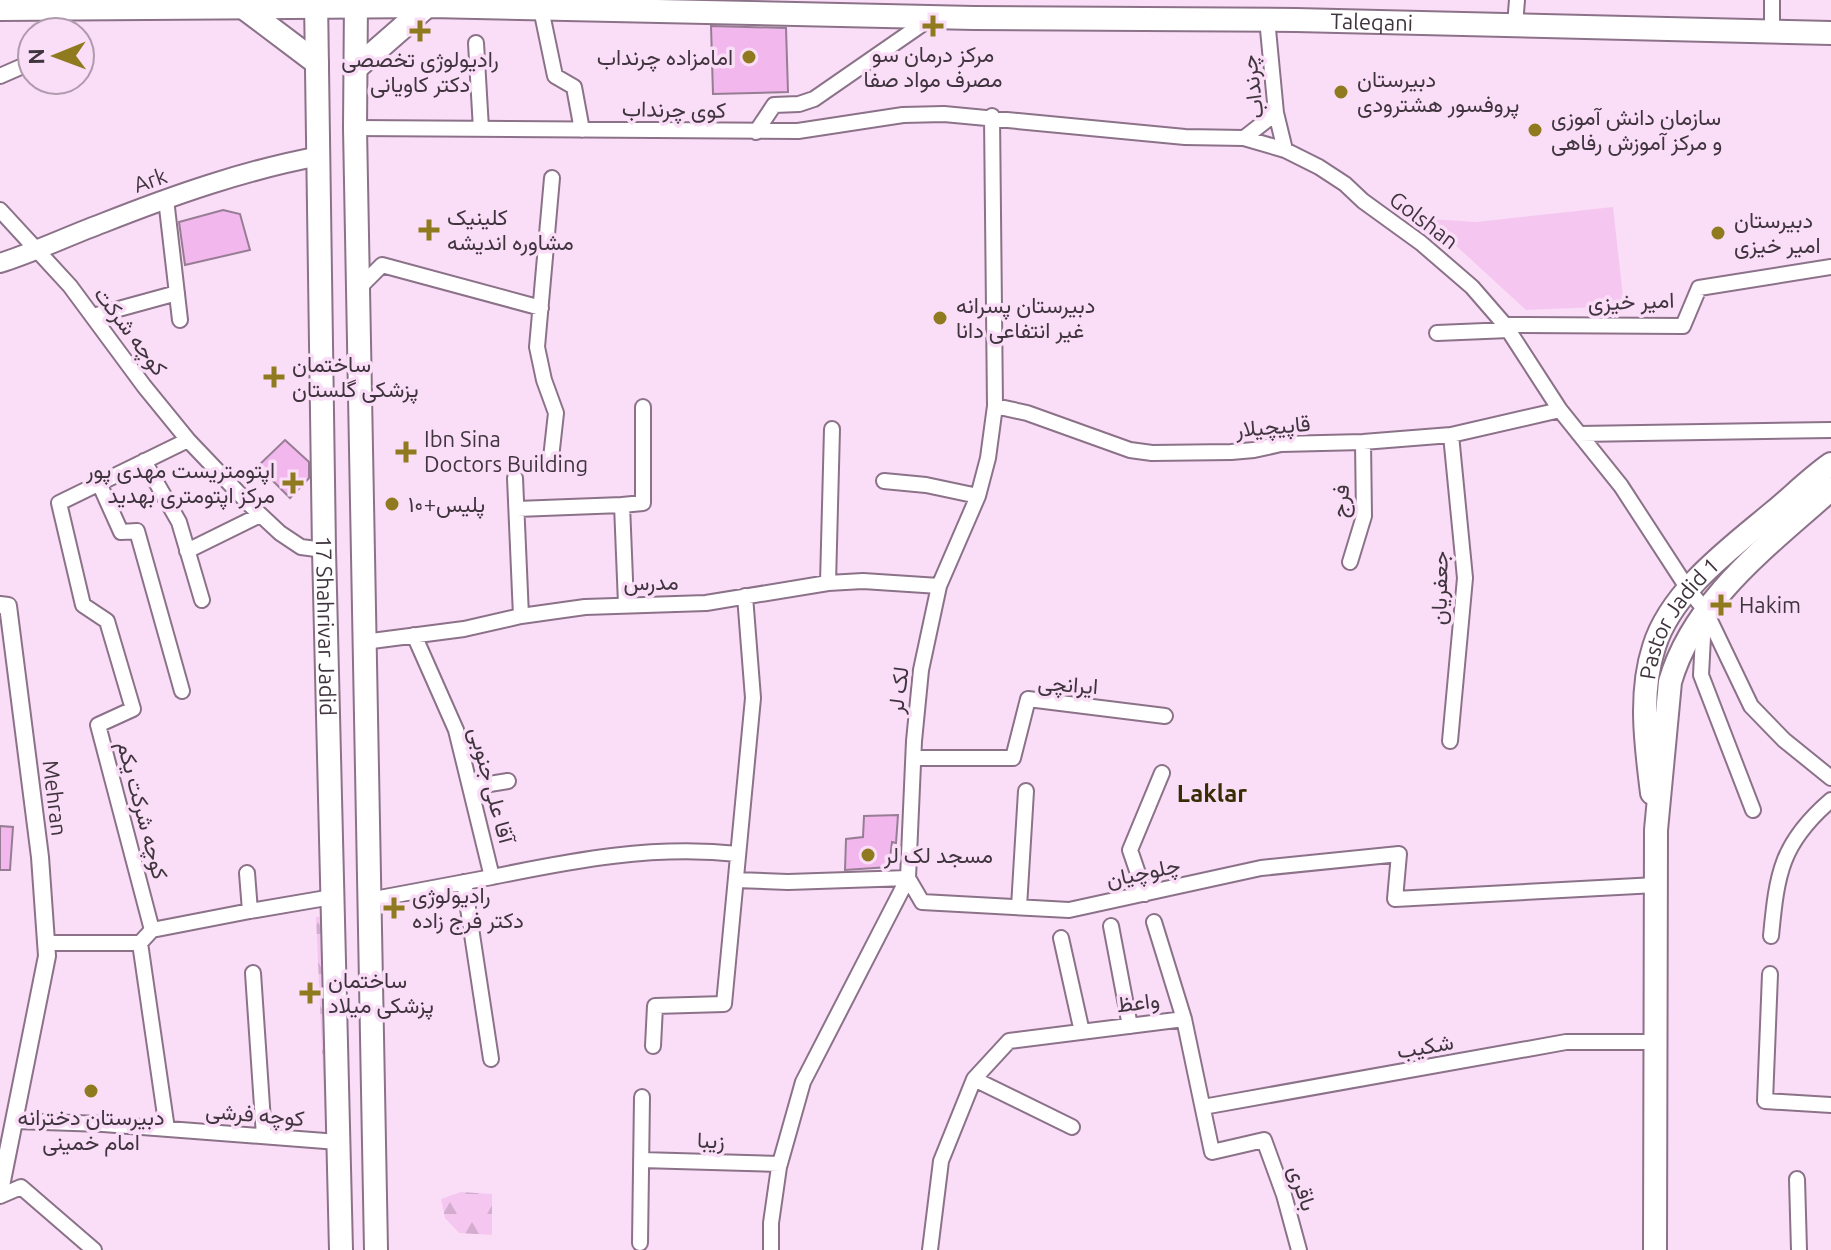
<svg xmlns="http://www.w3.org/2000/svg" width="1831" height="1250" viewBox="0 0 1831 1250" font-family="Ubuntu,Vazirmatn,sans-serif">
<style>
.forest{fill:url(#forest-firs)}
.garden{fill:#f5c7f0}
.building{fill:#f2b7ed;stroke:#967d94;stroke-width:2}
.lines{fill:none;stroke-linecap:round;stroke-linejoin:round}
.minor-casing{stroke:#8b7289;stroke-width:18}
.tertiary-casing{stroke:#8b7289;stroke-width:20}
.secondary-casing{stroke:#8b7289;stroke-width:22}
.primary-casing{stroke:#8b7289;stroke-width:26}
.minor{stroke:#fff;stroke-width:14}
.tertiary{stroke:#fff;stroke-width:16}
.secondary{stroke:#fff;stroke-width:18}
.primary{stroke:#fff;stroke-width:22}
.poi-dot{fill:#8f7a1f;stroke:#faddf7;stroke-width:3}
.labels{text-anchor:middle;stroke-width:7;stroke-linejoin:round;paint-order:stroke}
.street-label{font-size:22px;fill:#40353f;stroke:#faddf7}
.poi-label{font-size:22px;fill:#40353f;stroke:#faddf7;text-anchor:start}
.neighbourhood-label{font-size:24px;font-weight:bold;fill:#372d02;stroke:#faddf7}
</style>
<defs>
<pattern id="forest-firs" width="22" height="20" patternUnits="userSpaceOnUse" patternTransform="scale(2)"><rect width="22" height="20" fill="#f5c7f0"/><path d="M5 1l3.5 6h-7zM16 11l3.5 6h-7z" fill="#d3accf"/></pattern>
</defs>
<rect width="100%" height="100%" fill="#faddf7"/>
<path class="forest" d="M330 916 331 1250 316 917Z
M461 1192 492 1194V1235L459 1233 445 1218 441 1199Z"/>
<path class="garden" d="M1613 207 1624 306 1526 310 1427 219 1477 222Z"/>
<path class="building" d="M711 26 786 28 788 92 713 94Z
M223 210 240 214 250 250 185 265 179 222Z
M285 440 309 462V478L290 498 258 466Z
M898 815 896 843 892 842 889 867 845 870 846 839 863 837 864 816Z
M0 826 13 827 10 870H0Z"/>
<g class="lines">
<defs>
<path id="minor" d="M1772 0V31
M541 9 555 76 574 87 582 130
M1267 19 1276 113 1285 150
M1515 25 1517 0
M476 43 481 129
M0 76 32 62
M355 128 798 131 903 115 944 114 1185 137 1244 138 1285 150 1319 167 1345 184 1363 201 1421 243 1472 287 1505 325 1560 410 1621 486 1688 589 1705 610 1751 706 1784 740 1831 778
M756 132 774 105 799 104 814 99 931 18
M1244 138 1276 113
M166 199 180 320
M0 210 70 286 144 386 188 440 250 505 280 533 301 547 324 550
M358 289 382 265 541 308
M93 316 177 293
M1505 325 1683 326 1699 288 1831 267
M1437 333 1509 330
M995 406 1027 413 1130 450 1152 453 1231 452 1254 450 1281 444 1363 442 1451 435 1560 410
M1579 434 1831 430
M551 458 556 413 544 380 537 347 552 178
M144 461 179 522 202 600
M515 478 521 616
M884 481 926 485 978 496
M99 483 121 532 137 531 182 691
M517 509 622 505
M187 551 260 515
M1350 562 1364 516 1363 442
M828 583 832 429
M626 604 622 505 643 503V407
M1704 618 1701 675 1753 810
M364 642 464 629 521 616 585 607 706 603 828 583 863 581 939 586
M1450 741 1465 578 1451 435
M914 758H1013L1028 699 1165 716
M471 787 508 781
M492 877C575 860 653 845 738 854
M736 880 788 882 908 878 922 902 1069 910 1261 868 1399 854 1395 899 1656 885
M464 882 491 1059
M1145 894 1130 850 1162 773
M369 900 492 877 456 730 414 635
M1019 907 1026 791
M250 911 332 897
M1154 922 1184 1019
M1111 926 1130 1026
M152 930 98 725 133 709 107 621 83 605 59 503 188 440
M1771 936C1777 873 1781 843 1831 800
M1061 938 1082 1032
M47 943H140
M253 973 264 1136
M1770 974 1765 1101 1831 1105
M653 1046 655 1006 724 1004 753 698 745 596
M974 1079 1009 1041 1184 1019 1212 1152 1264 1140 1284 1195 1299 1250
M1203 1107 1566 1042H1656
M15 1121 103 1124 338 1142
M167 1129 140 943 152 930 250 911 247 873
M641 1160 780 1164
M1797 1179 1799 1250
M0 1196 21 1187 94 1250
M640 1243 642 1097
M771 1250V1223L779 1167 803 1082 908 878 914 741 921 670 939 586 978 496 988 458 995 406 992 116
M930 1250 941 1161 974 1079 1072 1127"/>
<path id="tertiary" d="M0 605 8 606 40 857 47 956 0 1191"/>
<path id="secondary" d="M0 263C35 252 68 236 103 223 174 195 245 170 320 156"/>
<g id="primary">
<path id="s1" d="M316 0 324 550 341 1250"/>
<path d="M356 0 355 128 376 1250"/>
<path d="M247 6 244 8 317 63"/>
<path id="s2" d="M0 9 431 6 974 18 1296 20 1831 33"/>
<path d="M355 69 426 7 423 3"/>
<path id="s3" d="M1652 793C1646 745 1639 693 1654 647 1671 591 1732 547 1775 511 1793 496 1811 478 1831 464"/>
<path d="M1655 1250 1656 830 1670 682C1694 599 1769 545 1831 489"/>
</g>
</defs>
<use href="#minor" class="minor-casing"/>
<use href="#tertiary" class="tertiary-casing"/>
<use href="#secondary" class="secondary-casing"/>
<use href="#primary" class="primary-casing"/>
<use href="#minor" class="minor"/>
<use href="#tertiary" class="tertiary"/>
<use href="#secondary" class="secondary"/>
<use href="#primary" class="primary"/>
</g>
<g class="poi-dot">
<path d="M929 14h8v8h8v8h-8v8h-8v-8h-8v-8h8z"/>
<path d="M416 19h8v8h8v8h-8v8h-8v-8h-8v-8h8z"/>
<circle cx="749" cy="57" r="8"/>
<circle cx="1341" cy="92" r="8"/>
<circle cx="1535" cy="130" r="8"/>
<path d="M425 218h8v8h8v8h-8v8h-8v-8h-8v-8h8z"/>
<circle cx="1718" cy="233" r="8"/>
<circle cx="940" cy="318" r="8"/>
<path d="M270 365h8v8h8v8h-8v8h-8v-8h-8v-8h8z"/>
<path d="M402 440h8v8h8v8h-8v8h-8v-8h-8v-8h8z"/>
<path d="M289 471h8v8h8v8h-8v8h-8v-8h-8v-8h8z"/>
<circle cx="392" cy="504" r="8"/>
<path d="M1717 593h8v8h8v8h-8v8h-8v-8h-8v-8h8z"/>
<circle cx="868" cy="855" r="8"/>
<path d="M390 896h8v8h8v8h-8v8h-8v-8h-8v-8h8z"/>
<path d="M306 981h8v8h8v8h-8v8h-8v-8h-8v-8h8z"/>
<circle cx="91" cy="1091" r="8"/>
</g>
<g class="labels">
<g class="street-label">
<text dy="8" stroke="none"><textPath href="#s2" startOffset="1372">Taleqani</textPath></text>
<text transform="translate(1252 87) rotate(-97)" y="8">چرنداب</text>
<text transform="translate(674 109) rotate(1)" y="8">کوی چرنداب</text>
<text transform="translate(150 180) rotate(-19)" y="8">Ark</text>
<text transform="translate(1424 220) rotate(37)" y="8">Golshan</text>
<text transform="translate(1631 301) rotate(-2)" y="8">امیر خیزی</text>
<text transform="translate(131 331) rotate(53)" y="8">کوچه شرکت</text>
<text transform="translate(1273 426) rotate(-5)" y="8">قاپیچیلار</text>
<text transform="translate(1340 501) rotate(-86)" y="8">فرج</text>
<text transform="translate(651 582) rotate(-1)" y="8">مدرس</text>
<text transform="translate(1439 588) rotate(-89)" y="8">جعفریان</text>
<text dy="8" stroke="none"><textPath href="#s3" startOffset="184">Pastor Jadid 1</textPath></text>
<text dy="8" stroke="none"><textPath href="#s1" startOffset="626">17 Shahrivar Jadid</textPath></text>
<text transform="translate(1068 684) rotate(4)" y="8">ایرانچی</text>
<text transform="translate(898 690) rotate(-83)" y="8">لک لر</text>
<text transform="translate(492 785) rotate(75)" y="8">آقا علی جنوبی</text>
<text transform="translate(55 798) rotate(83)" y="8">Mehran</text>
<text transform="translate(143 810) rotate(75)" y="8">کوچه شرکت یکم</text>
<text transform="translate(1143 872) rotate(-12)" y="8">چلوچیان</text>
<text transform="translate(1138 1002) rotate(-7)" y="8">واعظ</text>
<text transform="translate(1425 1046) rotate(-10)" y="8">شکیب</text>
<text transform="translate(255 1114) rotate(5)" y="8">کوچه فرشی</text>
<text transform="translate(711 1140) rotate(2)" y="8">زیبا</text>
<text transform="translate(1303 1188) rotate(72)" y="8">باقری</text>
</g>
<g class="poi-label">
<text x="933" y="62" text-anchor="middle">مرکز درمان سو<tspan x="933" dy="25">مصرف مواد صفا</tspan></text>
<text x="733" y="65" text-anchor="end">امامزاده چرنداب</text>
<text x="420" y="67" text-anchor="middle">رادیولوژی تخصصی<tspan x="420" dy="25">دکتر کاویانی</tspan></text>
<text x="1357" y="87">دبیرستان<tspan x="1357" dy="25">پروفسور هشترودی</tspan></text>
<text x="1551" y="125">سازمان دانش آموزی<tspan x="1551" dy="25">و مرکز آموزش رفاهی</tspan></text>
<text x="447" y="225">کلینیک<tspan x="447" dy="25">مشاوره اندیشه</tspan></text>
<text x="1734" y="228">دبیرستان<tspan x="1734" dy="25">امیر خیزی</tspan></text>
<text x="956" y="313">دبیرستان پسرانه<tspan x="956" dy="25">غیر انتفاعی دانا</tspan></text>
<text x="292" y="372">ساختمان<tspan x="292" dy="25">پزشکی گلستان</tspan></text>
<text x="424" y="447">Ibn Sina<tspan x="424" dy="25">Doctors Building</tspan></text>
<text x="275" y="478" text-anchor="end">اپتومتریست مهدی پور<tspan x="275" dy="25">مرکز اپتومتری بهدید</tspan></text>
<text x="408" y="512">پلیس+۱۰</text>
<text x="1739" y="613">Hakim</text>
<text x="884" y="863">مسجد لک لر</text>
<text x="412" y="903">رادیولوژی<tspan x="412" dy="25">دکتر فرج زاده</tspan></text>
<text x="328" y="988">ساختمان<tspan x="328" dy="25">پزشکی میلاد</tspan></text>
<text x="91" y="1125" text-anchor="middle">دبیرستان دخترانه<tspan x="91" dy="25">امام خمینی</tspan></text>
</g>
<g class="neighbourhood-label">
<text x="1212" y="802">Laklar</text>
</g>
</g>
<g transform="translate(56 56) rotate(269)"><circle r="38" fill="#faddf7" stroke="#b09aad" stroke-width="2"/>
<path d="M0-6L14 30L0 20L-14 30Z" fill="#8f7a1f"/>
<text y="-12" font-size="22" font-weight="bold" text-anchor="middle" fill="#40353f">N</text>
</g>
</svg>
